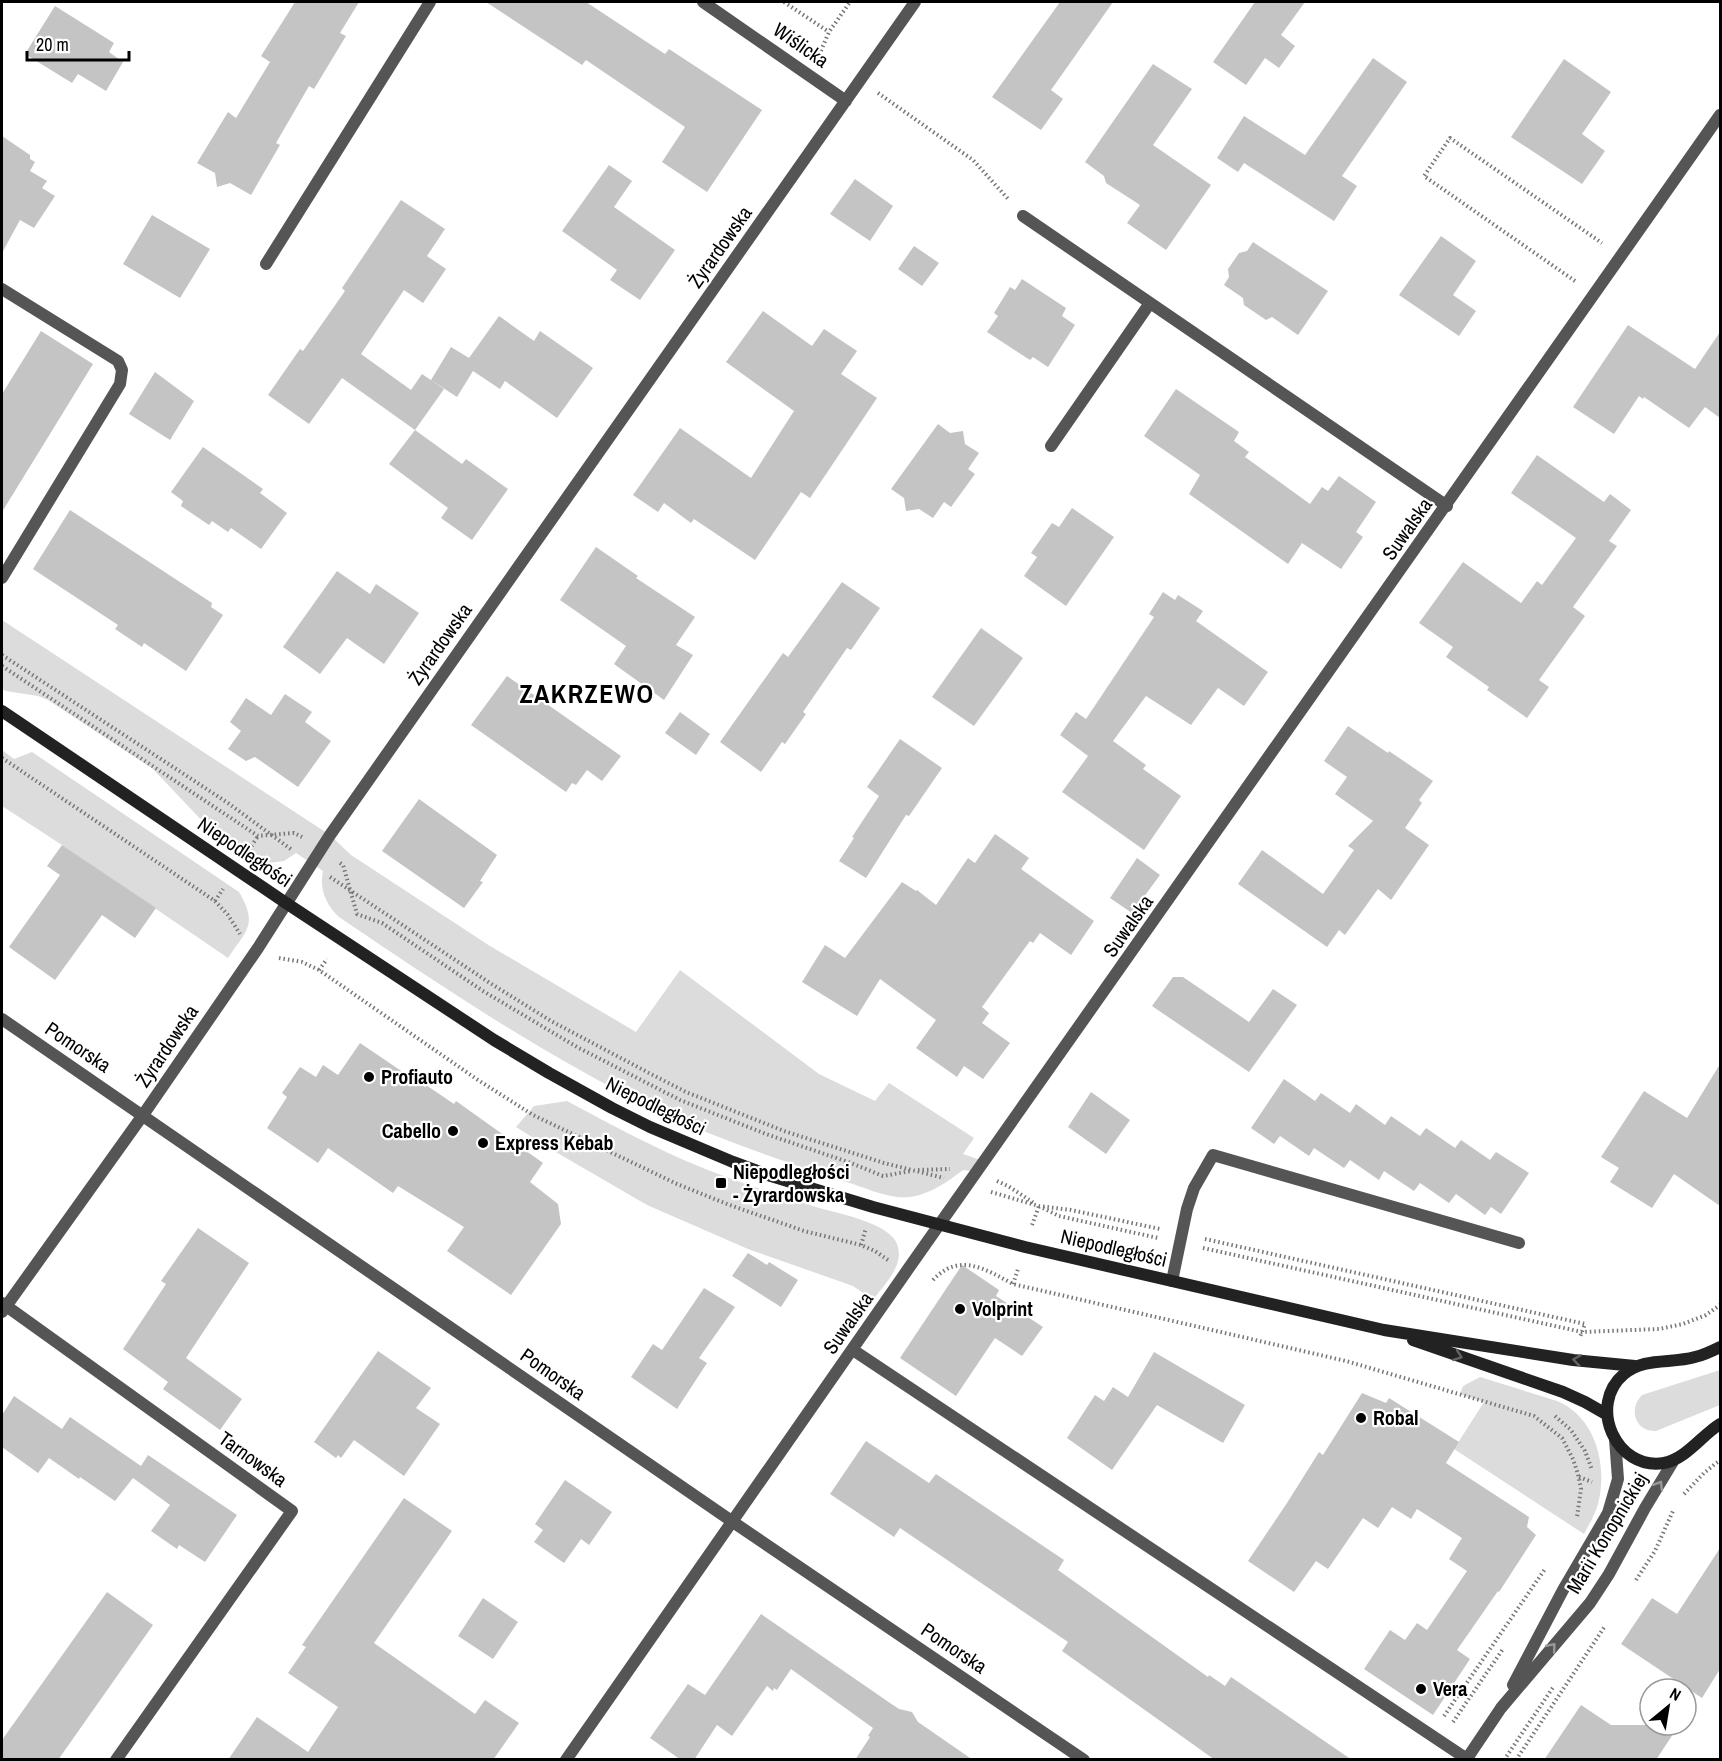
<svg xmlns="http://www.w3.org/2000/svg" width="1722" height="1761" viewBox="0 0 1722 1761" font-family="'Archivo Narrow',sans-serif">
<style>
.green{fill:#dcdcdc}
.building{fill:#c4c4c4}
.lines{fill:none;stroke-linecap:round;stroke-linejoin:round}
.path{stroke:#777;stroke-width:4;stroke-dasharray:1.5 3;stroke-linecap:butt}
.lane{stroke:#555;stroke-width:12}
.street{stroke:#555;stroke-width:12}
.secondary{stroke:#222;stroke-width:12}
.oneway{stroke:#646464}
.oneway2{stroke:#999}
.poi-dot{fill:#000;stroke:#fff;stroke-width:2}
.labels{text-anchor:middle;stroke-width:4.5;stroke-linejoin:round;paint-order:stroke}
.street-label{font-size:20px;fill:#000;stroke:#fff}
.poi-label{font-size:20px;font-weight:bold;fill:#000;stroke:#fff;text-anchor:start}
.district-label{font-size:26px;font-weight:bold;letter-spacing:1.5px;fill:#000;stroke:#fff}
</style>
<rect width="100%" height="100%" fill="#fff"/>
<path class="green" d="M2 620 330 835 351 855 490 946 636 1032 680 970 819 1074 875 1101 889 1083 974 1138 963 1154 986 1162 978 1172 963 1170C945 1184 922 1200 897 1197 882 1195 867 1189 853 1184 830 1177 807 1170 784 1161 740 1146 696 1129 654 1109 543 1055 441 986 339 917 326 905 319 889 323 871L296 853 284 861 269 863 256 860 206 825 153 769 48 700 38 696 6 691 2 689Z
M2 750 14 759 32 752 239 892C258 924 247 930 228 958L62 845 2 806Z
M567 1101C612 1125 656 1149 703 1168 740 1183 778 1195 816 1207 837 1213 883 1222 895 1240 908 1263 885 1283 873 1300L853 1286 748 1249 647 1205 554 1151 516 1127 534 1106Z
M1720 1370V1405L1656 1431C1635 1432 1628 1409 1642 1395Z
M1480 1377 1557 1401C1596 1417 1608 1466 1598 1504 1595 1515 1589 1524 1584 1534L1454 1449 1484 1402 1460 1394 1463 1386Z"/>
<path class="building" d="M295 2H359L340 33 346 36 314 89 309 86 276 143 280 145 251 195 230 183 217 187 215 173 197 163 228 112 236 118 270 62 261 56Z
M486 2H586L665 54 669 49 762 110 707 192 662 162 685 127 586 60 582 65Z
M1060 2H1113L1051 90 1063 99 1041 130 992 97Z
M1255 2H1305L1281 35 1295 46 1279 68 1265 58 1246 85 1213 62Z
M55 6 114 43 109 52 123 62 106 91 78 74 72 83 25 54Z
M1373 58 1407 82 1342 176 1357 186 1334 221 1244 163 1238 172 1217 158 1244 116 1305 155Z
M1564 59 1611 92 1582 134 1605 151 1582 184 1511 137Z
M1153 64 1192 89 1153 145 1211 185 1166 250 1127 223 1140 205 1106 183 1104 176 1085 162Z
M2 136 30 155V159L35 162 30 171 47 181 42 188 55 196 34 228 20 220 2 253Z
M609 165 632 181 614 207 675 250 640 300 610 280 617 270 562 231Z
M855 179 893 206 870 241 830 214Z
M401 200 445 229 427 256 446 269 423 303 404 290 361 354 411 390 422 374 444 389 415 430 342 378 309 424 268 395 300 349 303 351 345 291 342 288Z
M152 215 210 249 180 298 123 264Z
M1441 236 1476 261 1453 295 1476 311 1459 336 1399 295Z
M1253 242 1328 291 1298 335 1272 317 1266 320 1244 305 1243 298 1224 285 1229 277 1228 269 1239 253 1247 251Z
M914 246 939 263 922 286 898 269Z
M1022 279 1066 308 1062 316 1075 325 1048 367 1033 357 1030 360 987 332 998 316 994 313 1010 287 1015 290Z
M763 311 812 346 824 329 857 351 841 374 877 398 810 498 801 492 755 560 694 519 691 523 664 503 658 512 633 495 680 428 751 478 794 411 726 362Z
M499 316 534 341 540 331 593 368 557 418 505 381 500 389 473 371 457 397 431 380 451 347 469 358Z
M1628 325 1695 369 1720 332V418L1705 407 1689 428 1644 397 1643 399 1639 396 1614 434 1573 407Z
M41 331 93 364 2 512V394Z
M155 372 194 401 170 440 129 414Z
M1176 389 1239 432 1234 441 1249 452 1245 457 1310 504 1322 487 1328 491 1339 476 1376 502 1356 532 1363 537 1341 569 1302 543 1288 564 1189 494 1200 475 1144 436Z
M938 424 950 433 963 431 965 444 979 453 968 469 975 474 951 507 944 502 933 518 919 509 906 511 904 498 891 489Z
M415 430 462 464 466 459 508 489 472 540 441 518 448 508 389 464Z
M203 447 263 489 260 493 287 513 261 549 231 528 228 532 212 521 209 525 181 506 183 501 171 492Z
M1537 455 1604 502 1610 494 1631 510 1609 541 1617 546 1573 607 1585 616 1539 680 1549 687 1527 718 1487 690 1489 687 1446 657 1453 647 1419 623 1463 562 1521 603 1537 581 1542 585 1576 538 1511 493Z
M1072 508 1114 537 1066 606 1024 576 1037 557 1031 553 1052 523 1059 527Z
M70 510 212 603 211 607 223 615 186 671 144 643 142 647 115 629 118 625 33 569Z
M596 547 638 576 636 578 695 617 676 645 693 655 664 700 614 664 626 646 560 600Z
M337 571 370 594 376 584 419 613 384 664 347 638 320 674 283 647Z
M842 582 880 608 851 650 847 648 803 712 806 714 785 744 782 742 761 772 720 742 783 653 788 657Z
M1163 592 1175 600 1178 595 1203 611 1196 621 1268 672 1244 706 1218 688 1191 725 1146 696 1113 741 1146 765 1143 769 1181 796 1144 850 1062 792 1088 756 1060 735 1076 712 1086 719 1154 617 1149 614Z
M981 628 1023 658 974 726 932 697Z
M507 676 621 756 602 781 587 770 576 785 572 783 566 792 471 725Z
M285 694 312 712 305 722 331 741 298 787 255 757 246 761 228 749 241 731 230 722 246 698 271 715Z
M680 712 710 734 696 755 665 733Z
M1348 726 1388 753 1389 751 1433 781 1419 800 1422 803 1405 828 1429 845 1391 900 1378 889 1345 935 1339 930 1327 947 1238 884 1262 850 1323 894 1354 850 1348 846 1373 821 1335 794 1347 777 1324 761Z
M900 739 942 768 909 816 906 815 866 878 839 861 854 838 852 837 879 796 867 787Z
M419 799 497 855 480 881 483 882 464 908 382 851Z
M995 834 1029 858 1021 869 1094 921 1071 955 1040 933 1033 943 1030 941 982 1007 989 1013 982 1023 1010 1043 983 1079 964 1066 957 1077 916 1048 936 1020 880 979 857 1016 802 982 825 945 845 958 902 882 916 891 917 890 936 905 968 858 975 863Z
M62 845 156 908 135 938 102 915 55 980 9 947 60 875 47 866Z
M1137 858 1160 875 1132 913 1110 898Z
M1173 977H1183L1249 1022 1273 989 1297 1005 1249 1072 1152 1006Z
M360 1043 425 1087 426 1085 454 1104 456 1101 543 1163 530 1182 558 1204 561 1224 511 1295 447 1251 464 1227 398 1186 393 1193 328 1148 318 1163 267 1128 287 1097 282 1093 300 1067 316 1077 323 1065 338 1075Z
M1720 1064V1206L1674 1174 1652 1208 1610 1182 1619 1168 1601 1157 1644 1091 1687 1118Z
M1284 1079 1315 1101 1321 1093 1350 1113 1356 1104 1385 1125 1391 1116 1420 1136 1426 1128 1455 1148 1461 1140 1490 1160 1496 1152 1529 1173 1501 1214 1491 1207 1485 1215 1456 1194 1449 1203 1420 1183 1414 1191 1384 1171 1379 1180 1350 1160 1344 1168 1314 1148 1309 1156 1280 1136 1274 1144 1251 1128Z
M1091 1092 1130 1120 1106 1154 1068 1127Z
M198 1228 249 1263 186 1358 242 1399 220 1430 163 1389 168 1382 123 1349 166 1284 161 1281Z
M748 1253 767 1265 769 1262 798 1280 781 1307 732 1276Z
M962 1265 999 1290 996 1296 1043 1327 1022 1356 995 1338 956 1396 900 1358Z
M704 1288 735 1307 699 1358 707 1363 677 1409 631 1377 653 1344 662 1350Z
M378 1351 431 1388 416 1408 440 1424 404 1476 354 1440 341 1458 338 1455 336 1458 314 1442Z
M1154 1352 1245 1405 1223 1443 1157 1405 1112 1470 1067 1438 1095 1395 1104 1401 1113 1387 1128 1397Z
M1362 1393 1386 1403 1389 1398 1459 1442 1446 1463 1529 1517 1527 1527 1536 1535 1499 1592 1498 1591 1457 1650 1470 1659 1433 1715 1364 1669 1390 1630 1405 1640 1417 1623 1427 1630 1467 1571 1449 1559 1462 1538 1417 1509 1411 1519 1392 1507 1378 1528 1363 1518 1328 1569 1316 1561 1294 1592 1248 1561 1287 1503 1319 1452 1323 1455Z
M14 1396 62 1429 70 1417 141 1466 148 1455 237 1515 205 1562 179 1545 177 1549 151 1531 170 1505 133 1478 115 1501 80 1477 79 1479 49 1458 38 1473 2 1447V1415Z
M866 1441 929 1483 936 1474 1064 1560 1058 1570 1208 1677 1209 1675 1225 1686 1231 1677 1352 1760H1215L1062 1651 1068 1642 900 1528 894 1537 830 1494Z
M565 1480 612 1512 589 1545 581 1539 564 1563 534 1542 543 1530 535 1524Z
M404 1498 452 1531 374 1643 475 1714 485 1700 519 1723 493 1760H228L257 1717 308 1752 338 1707 288 1673 306 1647 302 1645Z
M1720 1548V1669L1702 1698 1621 1644 1652 1598 1677 1614Z
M107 1592 153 1625 58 1760H2V1740Z
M483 1598 518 1622 493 1659 458 1636Z
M761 1614 890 1703 899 1709 912 1712 918 1722 973 1760H855L870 1737 868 1736 873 1728 791 1669 777 1690 774 1688 773 1691 767 1686 732 1736 717 1725 694 1760H681L650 1738 688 1684 705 1695Z
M1581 1705 1611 1725H1679L1656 1760H1544Z"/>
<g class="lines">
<path class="path" d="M784 2 829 32
M819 55 829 32 850 2
M878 93 973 160 1009 200
M1575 281 1424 176 1450 138 1602 243
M2 655 228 803 292 850
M2 666 258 836 294 833 302 837
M2 758 215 901 228 915 240 934
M249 850 258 836
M340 863 343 865 357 914 382 923 483 991 577 1047 680 1100 766 1134 851 1163 883 1176 911 1171
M330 877 490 983 551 1021 649 1073 686 1092 784 1131 884 1163 944 1178
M215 901 223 889
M279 958 302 962 319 970 478 1080 533 1115 677 1184 727 1204 804 1231 861 1245 875 1251 888 1260
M319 970 327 959
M918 1170 950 1169
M997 1181 1008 1186 1034 1203
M991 1192 1039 1206 1071 1210 1160 1229
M1043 1208 1059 1216 1158 1238
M1032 1225 1039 1206
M1205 1239 1585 1324 1580 1337
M861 1245 866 1228
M1203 1248 1582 1332 1659 1329 1683 1324 1706 1315 1720 1305
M933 1280C959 1252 985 1269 1013 1284L1346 1361 1534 1416 1562 1438 1573 1459 1578 1474 1581 1489 1577 1517
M1013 1284 1018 1269
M1555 1416 1571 1430 1585 1451 1592 1470
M1579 1477 1592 1482
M1684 1494 1704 1473 1720 1460
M1636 1580 1655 1551 1673 1511
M1444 1716 1545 1569
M1453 1722 1503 1649
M1504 1760 1554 1686
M1516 1760 1605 1626"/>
<path class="lane" d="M1023 216 1447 506
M266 264 430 2
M2 289 118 361 122 370 120 384 2 578
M1051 446 1150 303
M1172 1281 1187 1209 1194 1188 1213 1155 1519 1243"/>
<path class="street" d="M703 2 846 101
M2 1019 733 1522 1084 1760
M2 1303 292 1511 116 1760
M2 1312 143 1115 258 948 330 835 915 2
M853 1350 1467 1759
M1513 1685 1563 1590 1608 1513 1618 1479 1615 1439
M566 1760 906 1272 1720 115
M1466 1760 1501 1708 1590 1603 1609 1574 1645 1508 1674 1460"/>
<path class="secondary" d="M2 711 286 903 494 1040 549 1073 612 1108 650 1127 733 1162 771 1176 873 1207 1025 1247 1384 1330 1573 1360 1635 1366
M1413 1340 1563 1392 1585 1402 1606 1414
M1720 1347C1712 1351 1704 1355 1695 1357 1671 1364 1644 1357 1624 1374 1587 1405 1616 1471 1664 1463 1686 1459 1702 1435 1720 1424"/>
</g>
<defs><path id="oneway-chevron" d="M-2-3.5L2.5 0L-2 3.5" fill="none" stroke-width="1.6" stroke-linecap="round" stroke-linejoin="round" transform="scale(1.5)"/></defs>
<g class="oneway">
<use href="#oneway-chevron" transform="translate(1458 1356) rotate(20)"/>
<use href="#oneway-chevron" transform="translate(1577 1360) rotate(-172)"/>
</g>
<g class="oneway2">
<use href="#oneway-chevron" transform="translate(1659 1485) rotate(-59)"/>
<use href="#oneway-chevron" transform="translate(1552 1647) rotate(-50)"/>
</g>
<g class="poi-dot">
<circle cx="369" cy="1077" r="6"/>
<circle cx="453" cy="1131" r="6"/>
<circle cx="483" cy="1143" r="6"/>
<rect x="715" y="1177" width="12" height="12" rx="3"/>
<circle cx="960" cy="1309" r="6"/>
<circle cx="1361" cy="1418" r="6"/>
<circle cx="1421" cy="1689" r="6"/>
</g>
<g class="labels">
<g class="street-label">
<text transform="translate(801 45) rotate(35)" y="7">Wiślicka</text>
<text transform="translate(720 247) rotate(-55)" y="7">Żyrardowska</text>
<text transform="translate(1407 529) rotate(-55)" y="7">Suwalska</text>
<text transform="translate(440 644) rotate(-55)" y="7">Żyrardowska</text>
<text transform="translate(245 852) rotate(34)" y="7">Niepodległości</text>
<text transform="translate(1128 926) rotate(-55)" y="7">Suwalska</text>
<text transform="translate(167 1046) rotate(-56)" y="7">Żyrardowska</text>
<text transform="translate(78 1047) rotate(34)" y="7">Pomorska</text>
<text transform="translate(656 1106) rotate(26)" y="7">Niepodległości</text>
<text transform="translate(1114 1248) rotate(13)" y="7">Niepodległości</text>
<text transform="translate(848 1323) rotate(-55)" y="7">Suwalska</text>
<text transform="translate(553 1374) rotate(35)" y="7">Pomorska</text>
<text transform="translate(253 1459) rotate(36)" y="7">Tarnowska</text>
<text transform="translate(1607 1533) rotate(-59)" y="7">Marii Konopnickiej</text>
<text transform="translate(954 1648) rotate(34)" y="7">Pomorska</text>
</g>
<g class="poi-label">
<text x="381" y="1084">Profiauto</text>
<text x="441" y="1138" text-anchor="end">Cabello</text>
<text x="495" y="1150">Express Kebab</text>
<text x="733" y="1179">Niepodległości<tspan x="733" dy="23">- Żyrardowska</tspan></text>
<text x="972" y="1316">Volprint</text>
<text x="1373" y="1425">Robal</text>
<text x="1433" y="1696">Vera</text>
</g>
<g class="district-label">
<text x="587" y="703">ZAKRZEWO</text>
</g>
</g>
<rect width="1722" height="1761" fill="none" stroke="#000000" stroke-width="6"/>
<g transform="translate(1668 1707) rotate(30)"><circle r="28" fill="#ffffff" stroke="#999999" stroke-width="1.5"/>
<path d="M0-4.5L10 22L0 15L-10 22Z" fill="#000000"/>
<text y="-9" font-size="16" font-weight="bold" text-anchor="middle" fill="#000000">N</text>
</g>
<path d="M27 51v9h102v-9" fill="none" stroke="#000000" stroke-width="3"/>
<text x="36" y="51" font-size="18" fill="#000000" stroke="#ffffff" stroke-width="4.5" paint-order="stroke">20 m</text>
</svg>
